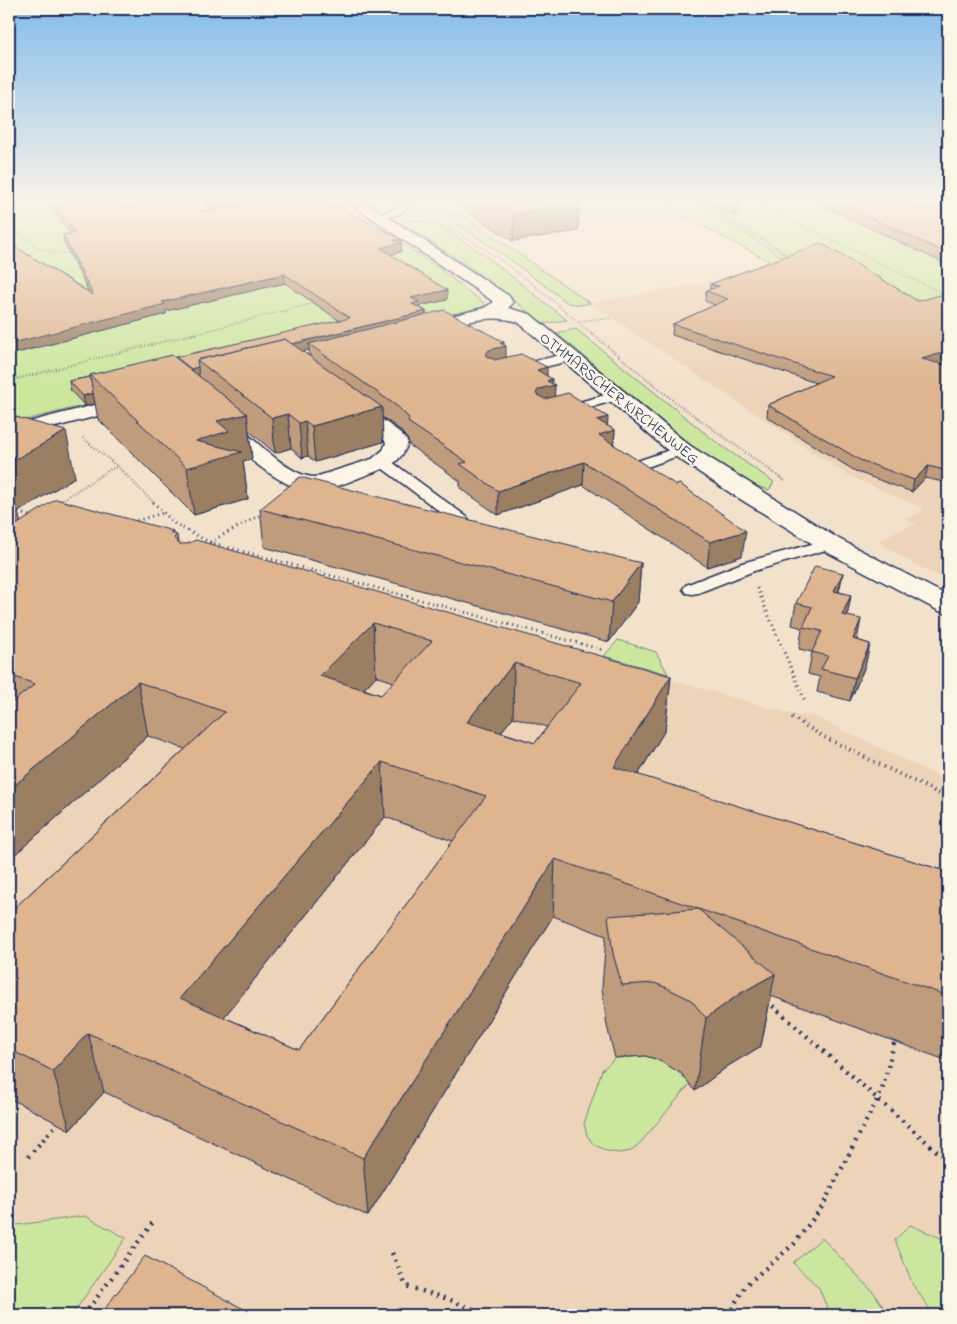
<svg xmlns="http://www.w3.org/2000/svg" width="957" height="1324" viewBox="0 0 957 1324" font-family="'Indie Flower',sans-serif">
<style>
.built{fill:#edd4b9}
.green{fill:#cbe79e;stroke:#738b7e}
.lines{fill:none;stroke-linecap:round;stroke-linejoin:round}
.service-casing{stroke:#1b2f5e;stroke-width:3}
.minor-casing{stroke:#1b2f5e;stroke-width:3}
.path-far4{stroke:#1b2f5e;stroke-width:2;stroke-dasharray:0.5 2.5;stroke-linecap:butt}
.path-far3{stroke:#1b2f5e;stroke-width:2.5;stroke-dasharray:0.5 2.5;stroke-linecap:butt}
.path-far2{stroke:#1b2f5e;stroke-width:3;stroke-dasharray:1 4;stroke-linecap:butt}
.path-far1{stroke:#1b2f5e;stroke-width:4;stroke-dasharray:1 4.5;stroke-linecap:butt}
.path{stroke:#1b2f5e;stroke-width:4.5;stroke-dasharray:2 5.5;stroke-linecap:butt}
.service{fill:#fcf5e5;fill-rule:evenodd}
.minor{fill:#fcf5e5;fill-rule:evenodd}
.wall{fill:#bf9c7b;stroke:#1b2f5e;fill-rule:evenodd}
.shaded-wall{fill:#9b7f64;stroke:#1b2f5e}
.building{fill:#deb58f;stroke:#1b2f5e;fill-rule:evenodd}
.labels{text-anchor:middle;stroke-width:4;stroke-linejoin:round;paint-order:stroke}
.far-street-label{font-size:16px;fill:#1b2f5e;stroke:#fcf5e5}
</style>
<rect width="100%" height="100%" fill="#f3e2cb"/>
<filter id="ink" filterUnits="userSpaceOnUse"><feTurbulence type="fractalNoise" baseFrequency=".02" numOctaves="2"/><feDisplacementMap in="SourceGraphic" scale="10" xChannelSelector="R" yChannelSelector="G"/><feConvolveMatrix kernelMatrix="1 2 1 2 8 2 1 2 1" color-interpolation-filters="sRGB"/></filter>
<g filter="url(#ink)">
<path class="built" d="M797 266 948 356V581L913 564 879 542 892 533 916 524 906 520 924 509 847 475 590 303Z
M9 517 102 544 128 526 796 715 814 716 948 781V1315H9Z"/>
<path class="green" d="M9 200H94L139 232 286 200H337L441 270 486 305 482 307 9 424Z
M654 200H683L713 213 797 266 784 269Z
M691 200H948V348C920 333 890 321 863 304 806 269 752 227 691 200Z
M459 213 590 303 581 305 568 303 505 256 459 225 450 216Z
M406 220H417L438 225 482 253 567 320 544 324 471 268 402 223Z
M576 329 716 442 774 482 769 490 748 483 693 447 556 333Z
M618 640 656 652 668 674 604 656Z
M645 1056C664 1061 677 1069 690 1084L641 1142 631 1151 620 1153 607 1151 593 1144 587 1135 584 1124 602 1070 615 1058Z
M85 1216 126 1238 72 1315H9V1226Z
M910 1225 948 1241V1315H934L913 1285 895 1240Z
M822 1238 874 1293 889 1315H830L819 1288 793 1263Z"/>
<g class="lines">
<defs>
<path id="service" d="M402 200H413L401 213 378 221 373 218 393 209Z
M569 353 574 354 575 357 574 360 515 374 508 370 510 367Z
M616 392 623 396 621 399 562 415 555 411 557 408Z
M681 446 686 447 688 450 686 453 628 474 623 472 620 469 623 466Z
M383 458 388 459 467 517 469 520 467 523H455L378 465 376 462 378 459Z
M830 539 836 541 838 544 836 547 754 571 698 593 692 594 686 593 683 589 686 585 742 563Z"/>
<path id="minor" d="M185 200H200L210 210 214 211 260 200H285L283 203 214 219 201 217Z
M345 200H362L509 296 513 303 508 308 530 314 689 445 839 539 948 596V614L939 611 821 549 732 494 673 455 518 322C487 312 455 326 425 333L419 332 416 328 419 324 484 308 494 302Z
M133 395 140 397 143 401 140 405 9 439V427Z
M354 402 361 404 398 431 408 442C402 463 387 468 369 474 350 481 330 491 310 491 285 491 226 443 212 422L215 418 222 416 229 418C249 434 290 478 315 477L372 459 383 450 386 443 384 439 347 412 344 408 347 404Z"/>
</defs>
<use href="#service" class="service-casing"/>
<use href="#minor" class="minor-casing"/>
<path class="path-far4" d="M687 200 715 212 788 257
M748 200 948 296
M431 220C486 242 547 296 593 335
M9 221C29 244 41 255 73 253
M579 321 612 318
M191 335 318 302"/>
<path class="path-far3" d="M591 333 674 401 785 481
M9 381 196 333
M83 438 118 467 154 503
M59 502 111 469 118 467"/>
<path class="path-far2" d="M153 502 175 524 209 542 603 650
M9 509 32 517
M132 522 163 513
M210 542 264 513
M757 588 805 701"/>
<path class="path-far1" d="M792 717 824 737 948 798"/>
<path class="path" d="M767 1001 948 1161
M28 1157 58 1123
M392 1253 406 1286 448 1299 488 1315
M84 1315 153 1222
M728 1315 746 1285 794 1244 822 1207 882 1090 895 1040"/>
<use href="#service" class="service"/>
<use href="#minor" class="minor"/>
</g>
<path class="wall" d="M46 200H189L199 210 401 239V252L390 254 447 300 419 306V307L426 311V315L504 345 506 358 547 376 552 384 554 397 615 430 614 445 742 556 707 567 583 485 498 515 460 488V481L409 445 408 440 399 429 382 417 383 442 315 462 308 456 302 458 291 448 275 453 249 431 252 459 243 461 248 499 194 515 98 419 95 404 85 406 71 391 69 381 90 377V375L176 357 340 321 285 283 166 311V314L9 355V243L89 292 64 243 63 235 71 234ZM309 350 310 356 303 351Z
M202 200H252L214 209Z
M462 200H574L579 203 578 231 513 241 462 208Z
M702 200H743L734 217Z
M811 200H948V265Z
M710 284 941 364 948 366V483L925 478 912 492 857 472 767 417 768 405 816 383 672 335 673 324 715 305 705 301 706 291 710 290Z
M9 415 75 477 18 512 20 522 173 531V534L177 535 178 542 179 544 671 676 665 730 638 775 948 872V1061L771 996 761 1046 728 1066 695 1091 681 1073 656 1059 645 1056 615 1058 607 1026 602 988 606 936 553 916 368 1216 104 1092 70 1130 13 1100 9 1105V913L185 749 148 736 9 860ZM376 676 394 682 381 695 364 689ZM513 717 547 727 535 743 501 732ZM385 817 453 841 299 1050 224 1017Z
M260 509 641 563 638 602 609 642 264 547Z
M843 573 839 592 851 595 847 616 857 640 870 644 865 666 850 701 817 692 820 677 808 674 812 652 799 649 802 628 792 625 796 603Z"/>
<path class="shaded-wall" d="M217 200H252L214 209 213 201Z
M740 200H743L734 217 735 209Z
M579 203 578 231 513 241 514 214Z
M401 239V252L380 257V248L394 240Z
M284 274 285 283 166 311V314L9 355V344L162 302Z
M447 290V300L419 306V312L413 313 411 298Z
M426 311V321L309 344V350L215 374 205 366Z
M504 342V346H506V367L489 371 486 354 489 350 500 343Z
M948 351V362L919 370 922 359Z
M198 367 199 377 106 390Z
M547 367V387V381L552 379V386L555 385 554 407 535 415 537 370Z
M93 393 95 404 85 406 83 396Z
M382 407 383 442 315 462 312 426Z
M247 414 252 459 243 461 248 499 194 515 187 468 196 441 217 421Z
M288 414 291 448 275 453 272 418Z
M608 417 607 433 615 430 613 453 596 443 597 420Z
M305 421 308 456 302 458 299 423Z
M66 431 75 477 18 512 28 554 9 567V463Z
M584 462 583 485 498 515V491Z
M928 466 925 478 912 492 914 480Z
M746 531 742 556 707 567 710 542Z
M641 563 638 602 609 642 612 602Z
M843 573 838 594 834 591Z
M851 595 847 617 842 615Z
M861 619 857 641 853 639Z
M373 623 376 676 325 730 320 676Z
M870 644 865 666 850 701 855 678Z
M514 663 513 717 467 776V722Z
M671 676 665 730 609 823 614 767Z
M138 682 148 736 9 860V790Z
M382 762 385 817 192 1057 180 998Z
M555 859 553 916 368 1216 363 1158Z
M775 974 761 1046 728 1066 695 1091 706 1018 741 993Z
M88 1033 104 1092 70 1130 53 1071Z
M9 1087 13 1100 9 1105Z"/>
<path class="building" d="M51 200H189L199 210 213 213 269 200H324L401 239 394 240 400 243 380 248 447 290 411 298 419 302 412 304 426 311 292 344 285 339 197 360 198 367 191 369 176 357 350 318 284 274 162 302 165 304 9 344V243L93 295 63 235 75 233Z
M491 200H574L579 203 514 214Z
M717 200H740L735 209Z
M832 200H948V254Z
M821 243 918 301 948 293V351L922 359 948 366V471L928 466 914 480 860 460 768 405 831 376 673 324 728 299 706 291 719 286 710 284Z
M444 310 504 342 500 343 506 346 489 350 486 354V356L495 360 521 354 547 367 537 370 552 379 547 381 555 385 539 389 536 393 537 395 545 399 568 393 608 417 597 420 615 430 599 435 676 485 680 484 746 531 710 542 584 462 498 491 460 464 467 462 408 422 409 418 398 407 309 344Z
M285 339 382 407 312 426 305 421 299 423 288 414 272 418 197 360Z
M172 355 247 414 217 421 229 431 196 441 242 452 187 468 90 375Z
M90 377 93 393 83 396 69 381Z
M9 415 66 431 9 463Z
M300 477 641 563 612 602 260 509Z
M56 499 173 531 170 533 177 535 174 538 179 544H187L196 540 671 676 614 767 948 872V996L555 859 363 1158 88 1033 53 1071 9 1049V913L225 712 138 682 9 790V705L35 684 9 675V529H10ZM373 623 432 641 381 695 320 676ZM514 663 581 683 535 743 467 722ZM382 762 486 796 299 1050 180 998Z
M9 503 16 505 9 510Z
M815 566 843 573 834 591 851 595 842 615 861 619 853 639 870 644 855 678 821 669 828 656 812 652 822 631 803 627 812 607 796 603Z
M698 909 775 974 741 993 706 1018 691 1000 665 987 654 983 622 985 613 954 608 916Z
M145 1256 255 1315H100Z"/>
</g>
<linearGradient id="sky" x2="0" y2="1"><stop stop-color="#83bdea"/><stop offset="0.52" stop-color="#faf2e8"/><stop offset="1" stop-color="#faf2e8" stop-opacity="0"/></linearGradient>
<rect width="957" height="385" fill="url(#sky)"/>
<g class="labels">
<g class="far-street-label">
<text transform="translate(620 397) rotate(39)" y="6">OTHMARSCHER KIRCHENWEG</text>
</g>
</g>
<rect width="957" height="1324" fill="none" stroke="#fcf5e5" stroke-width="30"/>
<rect x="15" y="15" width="927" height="1294" fill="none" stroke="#1b2f5e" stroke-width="2" filter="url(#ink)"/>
</svg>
